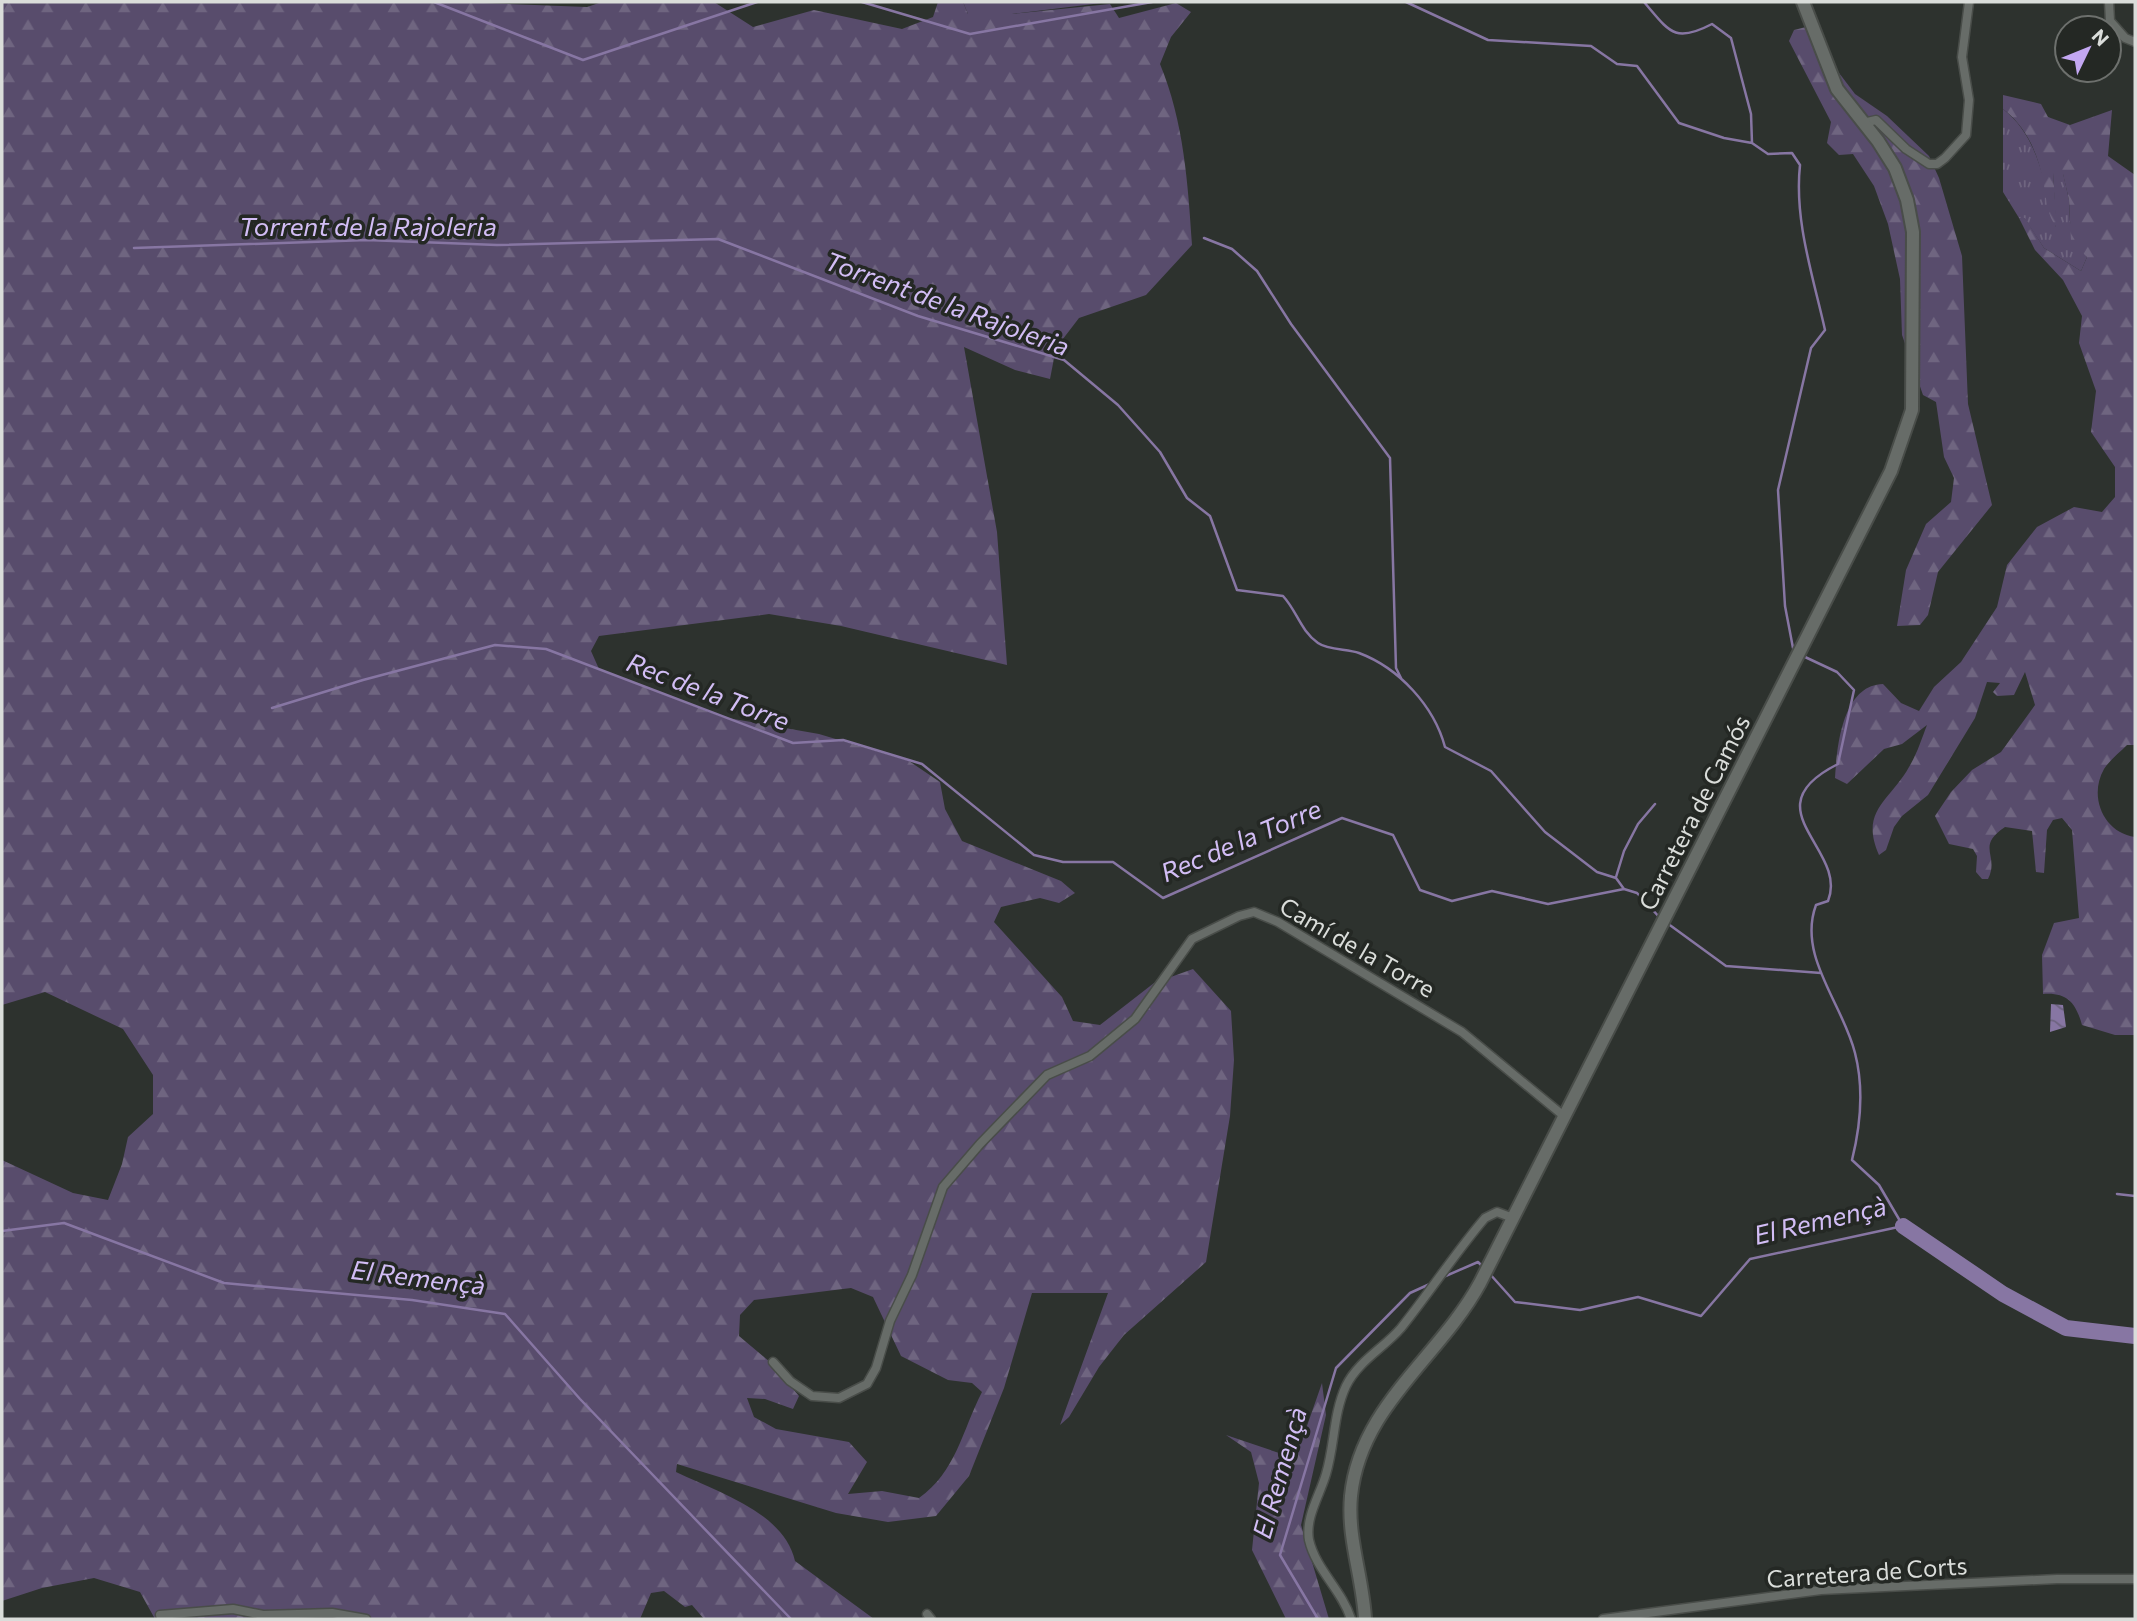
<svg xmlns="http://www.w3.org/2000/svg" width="2137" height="1621" viewBox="0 0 2137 1621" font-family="Commissioner,sans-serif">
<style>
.grass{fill:url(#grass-tufts)}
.forest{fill:url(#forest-firs);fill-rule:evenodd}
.pitch{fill:#584c6c}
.water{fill:url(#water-waves)}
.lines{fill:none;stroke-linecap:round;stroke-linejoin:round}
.stream{stroke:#8776a3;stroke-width:2.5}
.river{stroke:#8776a3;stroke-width:16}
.street-casing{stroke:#494d49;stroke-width:11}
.secondary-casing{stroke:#494d49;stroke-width:16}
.street{stroke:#676c68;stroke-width:8}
.secondary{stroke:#676c68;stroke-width:12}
.labels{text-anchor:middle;stroke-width:7;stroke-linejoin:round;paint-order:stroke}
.street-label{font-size:24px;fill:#daddda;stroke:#242824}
.water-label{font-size:26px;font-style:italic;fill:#d2bdf5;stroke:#242824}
</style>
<defs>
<pattern id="grass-tufts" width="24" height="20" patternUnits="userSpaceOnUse" patternTransform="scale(1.75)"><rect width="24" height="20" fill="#584c6c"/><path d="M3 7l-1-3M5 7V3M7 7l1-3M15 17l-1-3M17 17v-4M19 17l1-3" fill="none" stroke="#6f6580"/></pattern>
<pattern id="forest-firs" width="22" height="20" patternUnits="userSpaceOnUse" patternTransform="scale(1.75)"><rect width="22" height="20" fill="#584c6c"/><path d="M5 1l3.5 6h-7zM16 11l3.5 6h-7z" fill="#6f6580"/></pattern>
<pattern id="water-waves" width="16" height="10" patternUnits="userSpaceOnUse" patternTransform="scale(1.75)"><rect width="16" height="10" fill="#8776a3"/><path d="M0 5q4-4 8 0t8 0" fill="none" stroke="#6e6481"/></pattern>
</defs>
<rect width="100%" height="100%" fill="#2d322e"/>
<path class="grass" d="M2003 109C2040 138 2044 185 2056 227L2053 173H2063L2069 200 2070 222 2087 257 2081 271 2044 248 2025 219 2019 218 2003 192Z"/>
<path class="forest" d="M2 2H458L587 7 602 2H714L753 27 814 10 902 29 933 17 938 2H963L968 14H1012L1110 4 1119 18 1176 3 1191 12 1171 37 1160 64C1184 122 1188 184 1192 245L1146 295 1079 318 1056 348 1050 379 1015 370 964 347 997 532 1007 665 841 626 769 614 599 636 591 651 599 669 722 717 819 734 909 761 940 782 945 809 962 841 1061 881 1075 893 1059 903 1040 898 1001 907 994 922 1062 997 1073 1021 1100 1025 1154 983 1193 969 1231 1011 1234 1060 1230 1116 1206 1262 1124 1335 1099 1367 1069 1417 1060 1425 1108 1293H1032L1004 1388 969 1476 936 1516 888 1522 836 1513 677 1464 676 1472C717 1492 784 1512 795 1561L874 1619H704L692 1605 685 1607 664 1591 651 1593 640 1619H155L140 1592 94 1578 42 1588 2 1601V1160L73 1193 108 1200 122 1164 128 1137 153 1114V1075L123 1029 45 992 2 1005ZM851 1288 873 1297 901 1356 948 1380 972 1383 982 1392C962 1431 956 1472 919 1498L882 1491 848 1494 867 1462 849 1442 776 1429 754 1417 747 1398 765 1399 793 1409 799 1396 770 1362 739 1336 740 1315 754 1300Z
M1818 24 1833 65 1855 94 1887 116 1929 156 1939 178 1962 256 1968 404 1992 505 1938 572 1928 615 1920 625 1897 626 1906 570 1926 524 1951 502 1954 478 1944 457 1936 402 1923 395 1902 335 1900 279 1888 224 1874 186 1853 154 1839 155 1827 143 1831 122 1789 41 1794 30Z
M2003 95 2041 104 2048 117 2070 125 2112 110 2108 156 2135 175V745H2127C2120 752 2109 761 2104 769 2088 797 2104 833 2135 837V1035H2115L2082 1025C2076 1003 2067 992 2043 994L2042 955 2054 923 2079 918 2072 830 2062 818 2053 820 2047 830 2044 873 2036 872 2032 831 2005 827C1975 847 2000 855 1988 879H1982L1976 872 1977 856 1973 849 1949 844 1935 816 1951 792 1972 770 2001 752 2035 705 2025 672 2014 695 1997 696 1993 692 2000 683 1987 682 1975 718 1928 795 1902 816 1894 827 1886 850 1879 855C1859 810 1891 800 1909 767 1917 754 1922 738 1927 725L1902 744 1884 749 1847 784 1835 778C1837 745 1843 685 1883 684L1901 703 1919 711 1934 687 1961 662 1997 607 2007 565 2037 527 2074 507 2102 512 2115 497V467L2091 432 2096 391 2079 343 2082 316 2063 280 2035 250 2019 218H2025L2044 248 2081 271 2087 257 2071 241 2069 200 2063 174 2053 173 2057 228C2047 215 2047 202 2044 186 2039 156 2028 128 2003 109Z
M1322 1383 1326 1415 1301 1525 1329 1619H1286L1252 1550 1259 1483 1251 1452 1226 1435 1279 1453 1301 1443Z"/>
<path class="pitch" d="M963 2H1110L1012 14H968Z"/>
<path class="water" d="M2051 1004 2063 1005 2066 1027 2050 1032Z"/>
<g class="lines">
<path class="stream" d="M434 2 583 60 757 2
M862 2 970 34 1152 2
M1406 2 1488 40 1591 46 1617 64 1637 66 1679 123 1724 138 1752 143 1768 154 1792 153 1800 165C1794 220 1813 276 1825 330L1811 348 1778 490 1785 606 1793 648
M1644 2C1669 31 1674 44 1712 24L1731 38 1751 114 1752 143
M1204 238 1232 249 1257 271 1291 324 1390 458 1396 668 1401 678
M134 248 367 240 497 245 718 239 918 316 1064 360 1118 405 1160 452 1187 498 1210 516 1237 590 1283 596C1297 611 1300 630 1318 643 1328 650 1347 649 1359 653 1399 668 1434 706 1445 747L1491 771 1545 832 1597 872 1616 878 1624 889 1637 893 1661 919
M272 708 363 680 495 645 546 649 793 743 843 740 922 764 1034 855 1063 862H1113L1163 898 1342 818 1393 835 1420 890 1452 901 1492 891 1548 904 1624 889
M1616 877 1624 851 1638 824 1655 804
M1667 923 1726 966 1821 973
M2117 1194 2135 1196
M2 1231 64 1223 224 1283 412 1300 505 1314 580 1399 791 1619
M1489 1273 1515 1302 1580 1310 1638 1297 1701 1316 1750 1259 1903 1226 1879 1185 1852 1160C1861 1124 1864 1088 1855 1053 1843 1004 1797 956 1816 905L1828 901C1849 849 1748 809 1838 764L1854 690 1837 672 1805 657
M1441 1278 1478 1262 1484 1268
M1318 1619 1280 1555 1336 1368 1410 1293 1432 1283"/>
<path class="river" d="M1903 1226 2003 1294 2066 1328 2135 1336"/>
<defs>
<path id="street" d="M2109 2 2110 21 2125 38 2135 42
M1863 123 1876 120 1906 149 1929 164H1937L1945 158 1966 135 1969 100 1962 57 1969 2
M773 1362 790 1381 812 1396 839 1398 867 1384 876 1368 890 1321 912 1275 943 1187 980 1144 1047 1075 1090 1056 1135 1019 1192 939 1239 916 1254 912 1278 922 1462 1032 1565 1117
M927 1614 931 1619
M160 1615 233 1609 263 1615 332 1613 366 1619
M1351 1619C1342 1590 1316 1570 1309 1540 1305 1517 1320 1495 1326 1474 1335 1444 1333 1414 1346 1386 1358 1361 1384 1348 1401 1328 1430 1292 1455 1253 1485 1218L1497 1212 1513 1218
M1603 1619 1821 1590 2057 1579H2135"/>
<path id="secondary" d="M1365 1619C1363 1578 1347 1538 1351 1496 1360 1406 1439 1358 1480 1283L1891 471 1912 410 1913 232 1907 200 1895 168 1878 141 1837 89 1803 2"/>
</defs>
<use href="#street" class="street-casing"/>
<use href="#secondary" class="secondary-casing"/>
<use href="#street" class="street"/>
<use href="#secondary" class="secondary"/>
</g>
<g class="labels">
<g class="street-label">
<text transform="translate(1695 813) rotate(-63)" y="8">Carretera de Camós</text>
<text transform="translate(1357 948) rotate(30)" y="8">Camí de la Torre</text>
<text transform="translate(1867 1573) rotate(-4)" y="8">Carretera de Corts</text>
</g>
<g class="water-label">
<text x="368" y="236">Torrent de la Rajoleria</text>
<text transform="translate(947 304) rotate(20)" y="9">Torrent de la Rajoleria</text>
<text transform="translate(708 692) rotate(21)" y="9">Rec de la Torre</text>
<text transform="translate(1241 841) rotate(-23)" y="9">Rec de la Torre</text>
<text transform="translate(1820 1221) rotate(-13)" y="9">El Remençà</text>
<text transform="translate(418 1278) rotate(7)" y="9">El Remençà</text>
<text transform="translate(1280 1473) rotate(-74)" y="9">El Remençà</text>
</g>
</g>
<rect width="2137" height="1621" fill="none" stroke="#daddda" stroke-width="7"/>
<g transform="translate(2088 49) rotate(47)"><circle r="33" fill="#242824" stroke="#6d706d" stroke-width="2"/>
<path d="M0-5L12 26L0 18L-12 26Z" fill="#c3a7f2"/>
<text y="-10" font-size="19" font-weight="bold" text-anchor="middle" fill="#daddda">N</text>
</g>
</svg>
